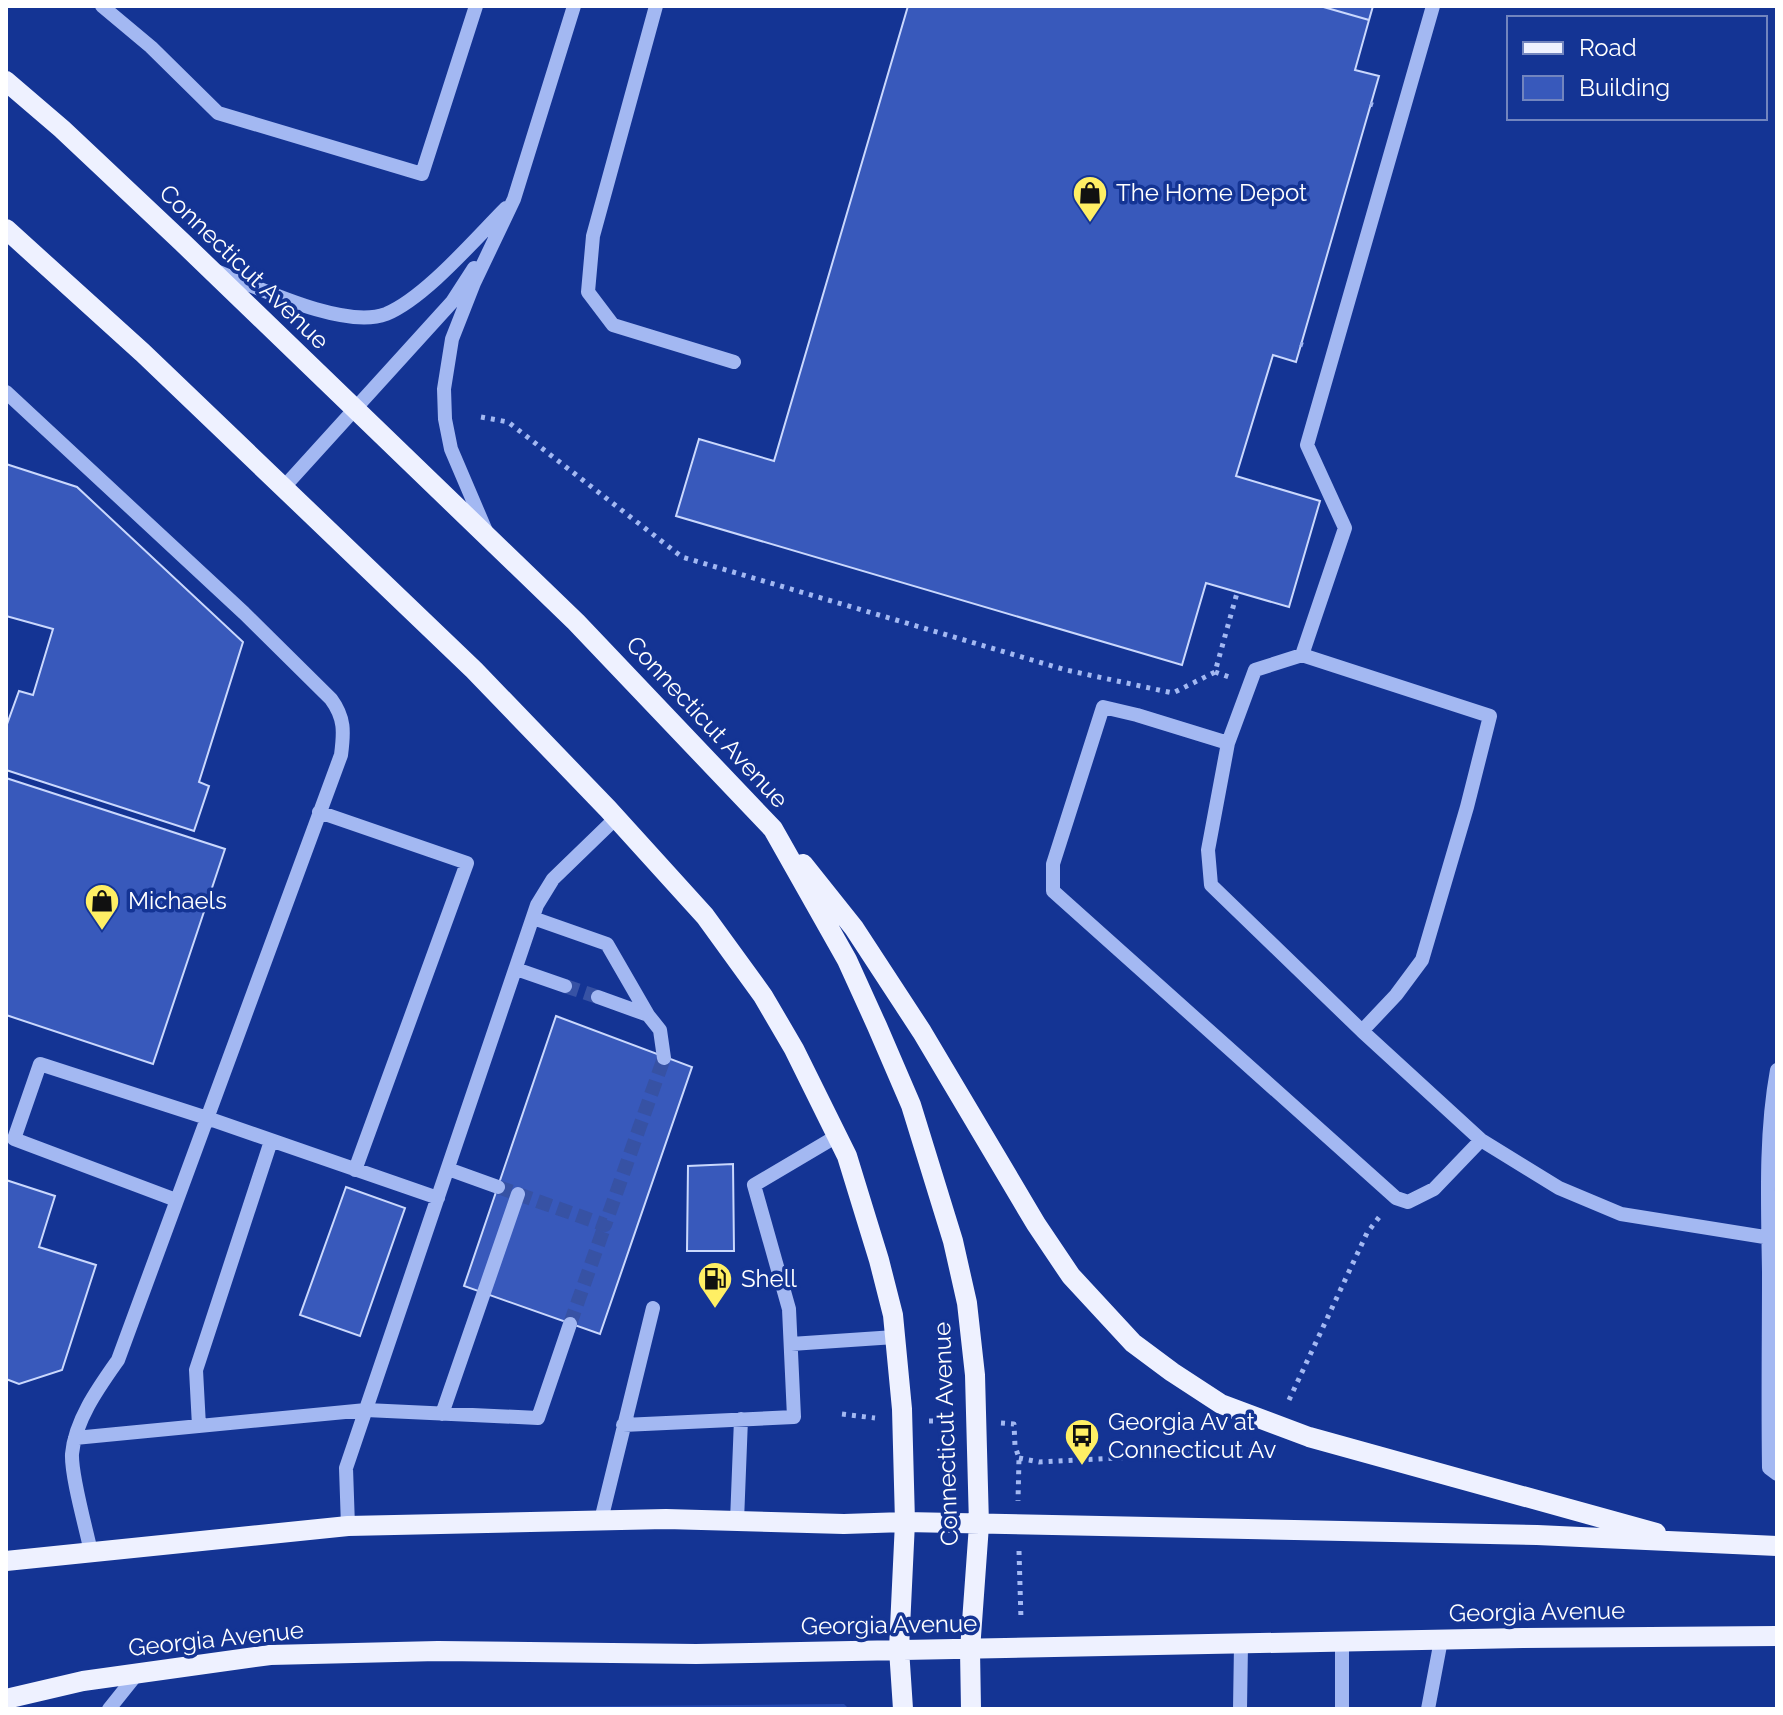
<svg xmlns="http://www.w3.org/2000/svg" width="1783" height="1715" viewBox="0 0 1783 1715" font-family="Raleway,sans-serif">
<style>
.green{fill:#264bb3}
.building{fill:#3859bb;stroke:#cad8fd;stroke-width:2}
.lines{fill:none;stroke-linecap:round;stroke-linejoin:round}
.minor-tunnel{stroke:#3752a4;stroke-width:14;stroke-dasharray:14 7;stroke-linecap:butt}
.path{stroke:#a3b8f2;stroke-width:5;stroke-dasharray:4 6;stroke-linecap:butt}
.minor{stroke:#a3b8f2;stroke-width:14}
.major{stroke:#eef1ff;stroke-width:20}
.labels{text-anchor:middle;stroke-width:7;stroke-linejoin:round;paint-order:stroke}
.poi-label{font-size:24px;fill:#fff;stroke:#143494;text-anchor:start}
.street-label{font-size:24px;fill:#fff;stroke:#143494}
</style>
<rect width="100%" height="100%" fill="#143494"/>
<path class="green" d="M844 1704 849 1709H390L399 1708Z"/>
<path class="building" d="M908 6H1320L1369 20 1355 70 1379 76 1296 362 1273 355 1236 476 1320 501 1289 607 1206 583 1182 665 676 516 699 439 774 461Z
M1320 6H1373L1369 20Z
M6 464 77 487 243 642 199 782 209 786 194 831 6 770V727L19 691 33 695 53 629 6 616Z
M6 778 225 849 153 1064 6 1015Z
M556 1016 692 1067 600 1334 464 1286Z
M733 1164 734 1251H687L688 1166Z
M6 1180 55 1196 39 1247 96 1265 62 1370 19 1384 6 1379Z
M346 1187 405 1208 360 1336 300 1315Z"/>
<g class="lines">
<path class="minor-tunnel" d="M565 986 598 997
M498 1187 605 1225 664 1058
M570 1324 605 1225"/>
<path class="path" d="M1370 104 1373 105
M1300 344 1303 345
M481 417 508 422 682 557 1066 670 1173 693 1215 672 1237 593
M1215 672 1229 677
M1289 1400 1367 1233 1380 1216
M842 1414 875 1418
M929 1421H951
M1001 1423 1014 1424 1015 1446 1019 1458 1018 1501
M1019 1458 1039 1462 1251 1451 1254 1446
M1019 1551 1021 1620"/>
<path class="minor" d="M102 6 151 47 218 113 422 174 476 6
M656 6 593 236 588 292 613 325 734 362
M1433 6 1307 445 1345 528 1302 655 1490 716 1467 807 1422 960 1396 995 1362 1031 1481 1140 1559 1188 1621 1214 1777 1239
M216 271C257 287 344 330 386 314 425 298 476 238 506 208
M6 392 244 613 331 699C345 718 344 732 341 755L118 1360C99 1387 75 1420 72 1454 71 1476 86 1528 91 1552
M284 487 452 302 474 268
M486 531 451 449 445 419 444 389 452 339 474 283 514 199 574 6
M1302 655 1255 670 1228 743 1208 850 1211 885 1362 1031
M1228 743 1137 715 1103 707 1053 864V891L1396 1198 1408 1202 1434 1189 1481 1140
M319 812 467 863 355 1170
M533 918 607 944 648 1015
M516 969 565 986
M598 997 648 1015 660 1030 664 1058
M1777 1070C1765 1135 1768 1205 1769 1272 1769 1337 1768 1402 1769 1468L1777 1474
M448 1169 498 1187
M176 1200 14 1139 40 1064 207 1118 438 1198
M791 1344 895 1337
M442 1414 518 1194
M623 1425 794 1417 789 1309 754 1185 837 1136
M199 1426 196 1370 271 1141
M75 1438 366 1410 538 1418 570 1324
M601 1520 653 1308
M737 1521 741 1419
M348 1526 346 1468 537 905 553 879 616 818
M109 1709 137 1674
M1240 1709 1241 1644
M1342 1709V1642
M1428 1709 1441 1640"/>
<path class="major" d="M6 81 62 129 182 242 576 622 773 829 847 960 877 1026 911 1105 953 1241 967 1303 975 1375 979 1525 970 1650 971 1709
M6 229 143 353 474 670 608 809 705 916 763 996 794 1049 847 1156 879 1260 893 1315 902 1409 905 1522 899 1649 903 1709
M803 864 854 928 922 1032 1036 1224 1071 1276 1133 1343 1172 1372 1221 1404 1309 1437 1656 1533
M6 1561 348 1526 666 1519 844 1524 905 1522 1537 1535 1777 1546
M6 1699 83 1681 270 1655 438 1651 696 1654 1523 1638 1777 1636"/>
</g>
<defs>
<symbol id="shop-pin" viewBox="-11 -11 22 30"><path d="M0 17L-7.5 6A9.5 9.5 0 1 1 7.5 6Z" fill="#ffef64" stroke="#143494"/><path d="M-5-2.5h2.3a2.7 3.5 0 0 1 5.4 0H5L5.5 6h-11ZM-1.5-2.5h3a1.5 2.3 0 0 0-3 0Z" fill="#111"/></symbol>
<symbol id="fuel-pin" viewBox="-11 -11 22 30"><path d="M0 17L-7.5 6A9.5 9.5 0 1 1 7.5 6Z" fill="#ffef64" stroke="#143494"/><path d="M-5.5-6h7V0h2V4h1.3V-2.5L3-4.5l.8-.8L6-3V5H2.5V1h-1V6h-7ZM-4.2-4.7v3.2H.2V-4.7Z" fill="#111"/></symbol>
<symbol id="bus-pin" viewBox="-11 -11 22 30"><path d="M0 17L-7.5 6A9.5 9.5 0 1 1 7.5 6Z" fill="#ffef64" stroke="#143494"/><path d="M-5-6H5V4H4V6H2V4H-2V6H-4V4H-5ZM-3.5-4V0h7V-4ZM-3.5 1.2v1.5H-2V1.2ZM2 1.2v1.5H3.5V1.2Z" fill="#111"/></symbol>
</defs>
<g fill-rule="evenodd">
<use href="#shop-pin" x="1070" y="173" width="40" height="54"/>
<use href="#shop-pin" x="82" y="881" width="40" height="54"/>
<use href="#fuel-pin" x="695" y="1259" width="40" height="54"/>
<use href="#bus-pin" x="1062" y="1416" width="40" height="54"/>
</g>
<g class="labels">
<g class="poi-label">
<text x="1116" y="201">The Home Depot</text>
<text x="128" y="909">Michaels</text>
<text x="741" y="1287">Shell</text>
<text x="1108" y="1430">Georgia Av at<tspan x="1108" dy="28">Connecticut Av</tspan></text>
</g>
<g class="street-label">
<text transform="translate(244 267) rotate(44)" y="8">Connecticut Avenue</text>
<text transform="translate(707 722) rotate(47)" y="8">Connecticut Avenue</text>
<text transform="translate(946 1434) rotate(-92)" y="8">Connecticut Avenue</text>
<text transform="translate(1537 1612) rotate(-1)" y="8">Georgia Avenue</text>
<text transform="translate(889 1625) rotate(-1)" y="8">Georgia Avenue</text>
<text transform="translate(216 1639) rotate(-6)" y="8">Georgia Avenue</text>
</g>
</g>
<rect width="1783" height="1715" fill="none" stroke="#ffffff" stroke-width="16"/>
<rect x="1507" y="16" width="260" height="104" fill="#143494" stroke="#7285bf" stroke-width="2"/>
<rect x="1523" y="42" width="40" height="12" fill="#eef1ff" stroke="#7285bf" stroke-width="2"/>
<text x="1579" y="56" font-size="24" fill="#ffffff">Road</text>
<rect x="1523" y="76" width="40" height="24" fill="#3859bb" stroke="#7285bf" stroke-width="2"/>
<text x="1579" y="96" font-size="24" fill="#ffffff">Building</text>
</svg>
